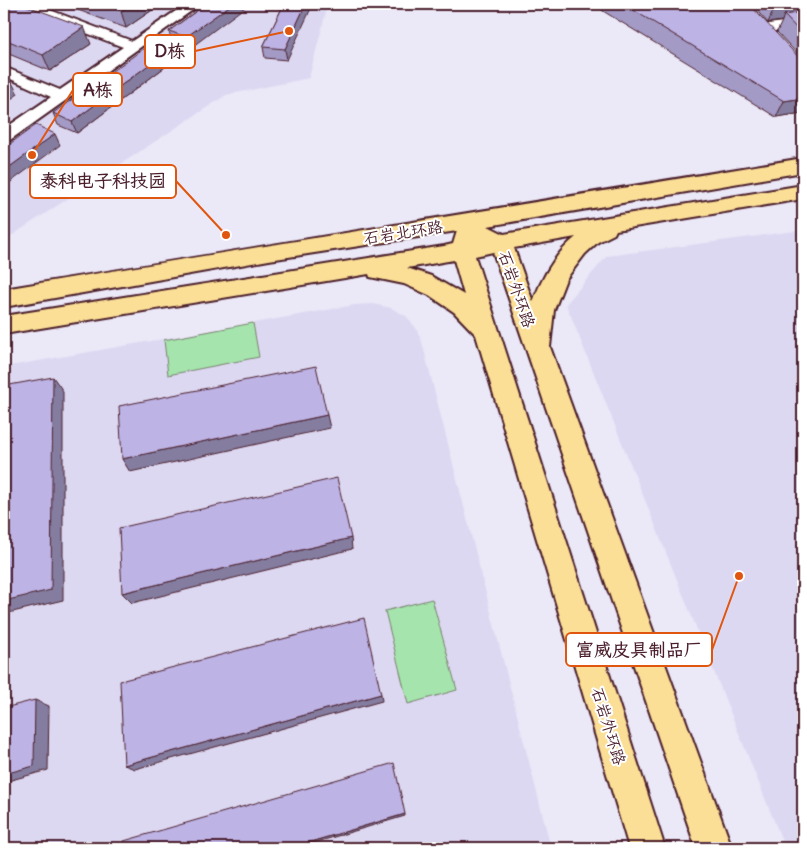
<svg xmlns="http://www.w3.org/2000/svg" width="807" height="852" viewBox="0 0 807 852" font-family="Delius,'LXGW WenKai TC',sans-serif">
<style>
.built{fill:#ddd8f2}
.green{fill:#a5e5ad;stroke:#78826c}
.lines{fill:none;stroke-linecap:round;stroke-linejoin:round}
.minor-casing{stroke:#4a1f2b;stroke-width:4}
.major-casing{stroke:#4a1f2b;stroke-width:4}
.minor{fill:#fff;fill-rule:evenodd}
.major{fill:#fbdf96;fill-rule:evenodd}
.wall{fill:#a39ac5;stroke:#4a1f2b}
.shaded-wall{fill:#847da0;stroke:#4a1f2b}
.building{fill:#bdb3e5;stroke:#4a1f2b}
.labels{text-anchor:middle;stroke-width:4;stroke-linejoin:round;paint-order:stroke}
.street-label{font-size:16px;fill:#4a1f2b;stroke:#fff}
.leader{fill:none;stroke:#e0560e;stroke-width:2}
.callout-dot{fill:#e0560e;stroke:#fff;stroke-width:2}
.callout{fill:#fff;stroke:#e0560e;stroke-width:2}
.callout-label{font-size:18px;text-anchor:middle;font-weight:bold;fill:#4a1f2b}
</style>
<rect width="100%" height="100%" fill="#ebe8f7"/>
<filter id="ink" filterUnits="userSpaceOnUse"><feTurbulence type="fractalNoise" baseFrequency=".02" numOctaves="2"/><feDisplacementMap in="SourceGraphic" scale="10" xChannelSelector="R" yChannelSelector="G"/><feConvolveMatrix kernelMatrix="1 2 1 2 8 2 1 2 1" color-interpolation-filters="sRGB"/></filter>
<g filter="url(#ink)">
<path class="built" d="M4 4H328L309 78 226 95 11 236 4 237Z
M803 230V848H785L566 304 607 256Z
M373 304 391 308 406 316 416 328 422 342 551 848H4V367L355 305Z"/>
<path class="green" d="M253 323 259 357 168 375 164 340Z
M432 599 457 690 408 704 385 611Z"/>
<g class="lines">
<defs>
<path id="minor" d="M17 4H34L132 41 186 4H201L10 140 4 141V129L51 97 4 76V67L60 90 123 47 18 7Z
M803 19V27L762 33 755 29 762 25Z"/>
<path id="major" d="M803 158V172L488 226 504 234 803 185V199L616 230 614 234 598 242 585 254 566 279 554 310 550 347 732 848H696L493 252 475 256 665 848H629L476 335 454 312 429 295 404 284 370 277 369 274 4 334V316L444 246 453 244 457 231 269 260 4 307V289C270 244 537 203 803 158ZM576 237C556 253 542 277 533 302L514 248ZM454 260 464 295 431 276 407 268Z"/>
</defs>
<use href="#minor" class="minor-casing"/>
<use href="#major" class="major-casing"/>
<use href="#minor" class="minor"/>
<use href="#major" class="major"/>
</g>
<path class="wall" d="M4 4 91 44 50 71 4 52Z
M62 4H161L126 28Z
M206 4 189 49 172 42 169 31Z
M284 4 287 60 265 58 263 47Z
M597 4H749L803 113 776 117 603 11Z
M751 4H803V60L777 32 782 21 768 23Z
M174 46 177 58 77 133 58 125 53 113Z"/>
<path class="shaded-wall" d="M132 4H161L126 28 121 11Z
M232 4H249L189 49 186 37Z
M306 4H313L287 60 285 49Z
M792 4H803V18L784 15 782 21 768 23 775 6Z
M84 27 91 44 50 71 43 55Z
M174 46 177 58 77 133 72 122Z
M9 77 18 94 4 104V81Z
M803 98V113L776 117 784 101Z
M55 134 60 145 4 187V171Z
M53 377 63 391V600L4 614V601Z
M327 415 330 428 130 472 122 459Z
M351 538 352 549 132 603 122 593Z
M381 694 382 701 135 769 124 765Z
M35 700 49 706 48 770 4 782V774Z
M405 814V816L297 848H290Z"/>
<path class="building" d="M4 4H22L84 27 43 55 4 39Z
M101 4H132L121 11Z
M206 4H232L186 37 169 31Z
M284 4H306L285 49 263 47Z
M623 4H749L803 62V98L784 101Z
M773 4H792L775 6Z
M803 12V35L784 15Z
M156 40 174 46 72 122 53 113Z
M4 75 9 77 4 81Z
M36 125 55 134 4 171V148Z
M316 366 327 415 122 459 119 406Z
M53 377 51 590 4 601V386Z
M337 478 351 538 122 593 119 528Z
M364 618 381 694 124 765 120 681Z
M35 700 34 766 4 774V708Z
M394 763 405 814 290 848H124V841Z"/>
</g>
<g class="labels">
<g class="street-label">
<text transform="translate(403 232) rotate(-9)" y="6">石岩北环路</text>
<text transform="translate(517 289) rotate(71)" y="6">石岩外环路</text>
<text transform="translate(609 726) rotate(73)" y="6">石岩外环路</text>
</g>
</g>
<path class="leader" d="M289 31L195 51M32 155L73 90M226 235L176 181M739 576L712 650"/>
<g class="callout-dot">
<circle cx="289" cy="31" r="5"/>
<circle cx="32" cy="155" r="5"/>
<circle cx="226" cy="235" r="5"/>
<circle cx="739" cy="576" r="5"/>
</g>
<g class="callout">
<rect x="145" y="35" width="50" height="33" rx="5"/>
<rect x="73" y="73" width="49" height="33" rx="5"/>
<rect x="30" y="165" width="146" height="33" rx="5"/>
<rect x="566" y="633" width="146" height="33" rx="5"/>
</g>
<g class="callout-label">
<text x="170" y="57">D栋</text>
<text x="98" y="96">A栋</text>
<text x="103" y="187">泰科电子科技园</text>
<text x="639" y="656">富威皮具制品厂</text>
</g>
<rect width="807" height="852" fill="none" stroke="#fff" stroke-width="20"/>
<rect x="10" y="10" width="787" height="832" fill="none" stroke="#4a1f2b" stroke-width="2" filter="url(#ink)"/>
</svg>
